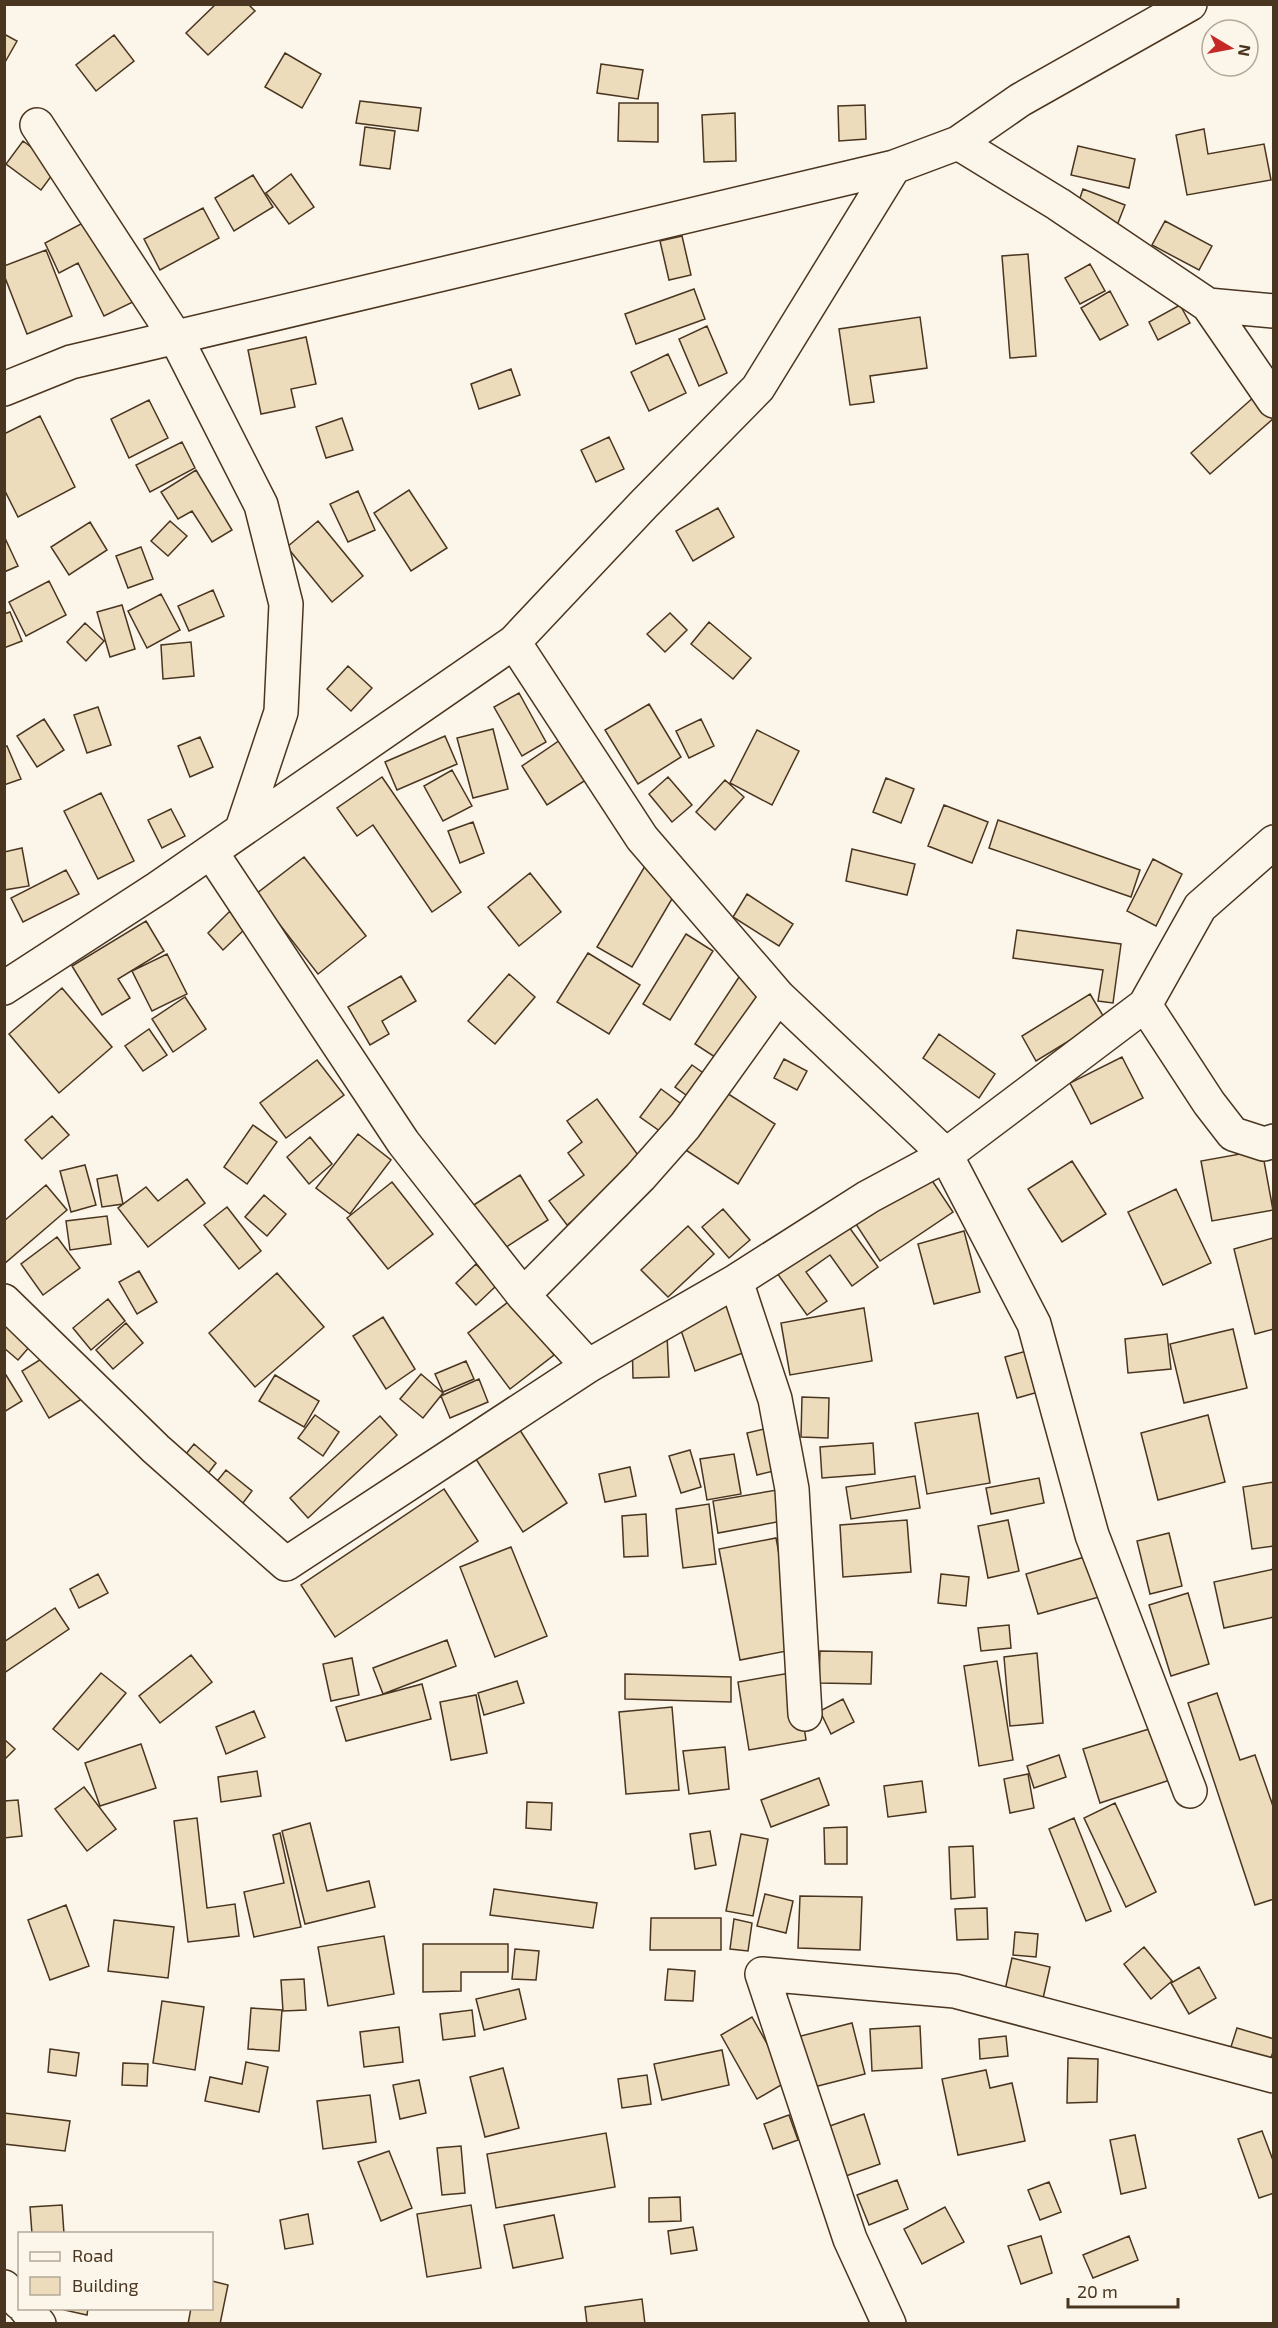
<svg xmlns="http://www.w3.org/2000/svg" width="1278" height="2328" viewBox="0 0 1278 2328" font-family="'Exo 2',sans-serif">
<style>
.building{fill:#ecdcbc;stroke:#4a3520;stroke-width:1.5}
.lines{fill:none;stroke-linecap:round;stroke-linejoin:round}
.minor-casing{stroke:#4a3520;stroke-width:36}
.minor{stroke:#fbf6e9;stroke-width:33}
</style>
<rect width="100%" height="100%" fill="#fbf6e9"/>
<path class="building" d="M216 4H248L255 11 208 55 186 33Z
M4 34 17 41 4 64Z
M114 35 134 61 96 91 76 65Z
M285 53 321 74 302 108 265 87Z
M601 64 643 70 638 99 597 93Z
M360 101 421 108 418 131 356 123Z
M619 103H658V142L618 141Z
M865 105 866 139 839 141 838 106Z
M735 113 736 161 704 162 702 115Z
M365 127 395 131 390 169 360 165Z
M1204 129 1208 154 1264 144 1271 180 1187 195 1176 135Z
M23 141 58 167 41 190 6 164Z
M1078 146 1135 159 1129 188 1071 175Z
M291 174 314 207 289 224 266 193Z
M253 175 273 207 234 231 215 198Z
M1083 189 1125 205 1116 228 1075 213Z
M203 208 219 238 160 270 144 239Z
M94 217 135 301 104 316 78 263 59 273 45 243Z
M1165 221 1212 246 1199 270 1152 245Z
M682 236 691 275 669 280 660 241Z
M46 250 72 316 27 334 4 275V266Z
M1028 254 1036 356 1010 358 1002 256Z
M1090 264 1105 291 1080 304 1065 278Z
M694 289 705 319 636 344 625 314Z
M1110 291 1128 325 1100 340 1081 308Z
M1180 305 1190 323 1158 340 1149 322Z
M920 317 927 368 870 376 874 402 850 405 839 329Z
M707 326 727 373 699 386 679 339Z
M306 337 316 384 291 389 295 407 261 414 248 350Z
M668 354 686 393 649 411 631 372Z
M511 369 520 395 479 409 471 384Z
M1255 396 1274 418 1210 474 1191 453Z
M149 400 168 438 129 458 111 419Z
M40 416 75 487 18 517 4 489V434Z
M342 418 353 450 326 458 316 427Z
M609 437 624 469 596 482 581 450Z
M182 442 195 468 150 492 136 465Z
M196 470 232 530 212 542 192 511 178 519 161 492Z
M409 490 447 548 411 571 374 513Z
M358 491 375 530 348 542 330 504Z
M718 508 734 537 693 561 676 531Z
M170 521 187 536 168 556 151 541Z
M318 521 363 576 332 602 287 547Z
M90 522 107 550 69 575 51 547Z
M4 536 18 566 4 572Z
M141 547 153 579 128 588 116 556Z
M49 581 66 615 26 636 9 602Z
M213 590 224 616 189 631 178 606Z
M161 594 180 630 147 648 128 611Z
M122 605 135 649 110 657 97 612Z
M10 612 22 641 4 648V614Z
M670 613 687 630 665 652 647 634Z
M709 622 751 658 733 679 691 644Z
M85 623 104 641 86 661 67 642Z
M191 642 194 676 163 679 161 645Z
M348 666 372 688 351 711 327 689Z
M519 693 546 742 522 756 494 707Z
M649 704 681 757 638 784 605 730Z
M98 707 111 745 87 753 74 715Z
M44 719 64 750 37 767 17 736Z
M701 719 714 746 689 758 676 731Z
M493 729 508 789 473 798 457 738Z
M757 730 799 751 772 805 730 783Z
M445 736 457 764 397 790 385 762Z
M566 736 592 776 547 805 522 766Z
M200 737 213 767 190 777 178 746Z
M7 746 21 779 4 785V747Z
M452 770 472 806 443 821 424 786Z
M382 777 461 892 432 912 373 825 357 836 337 808Z
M668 777 692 805 672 822 649 794Z
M886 778 914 789 901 823 873 812Z
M725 780 744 797 715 830 696 812Z
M101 793 134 861 98 879 64 811Z
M944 805 988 822 972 863 928 846Z
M171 809 185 836 162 848 148 820Z
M998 820 1140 870 1131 897 989 848Z
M473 822 484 853 460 863 448 831Z
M22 848 29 886 4 890V852Z
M852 849 915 864 907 895 846 881Z
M304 857 366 936 318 974 256 894Z
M1153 859 1182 874 1156 926 1127 911Z
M645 866 679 887 632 967 597 947Z
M66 870 79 894 23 922 11 898Z
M530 873 561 912 519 946 488 907Z
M747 894 793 924 779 946 733 917Z
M230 911 246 928 223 950 208 933Z
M146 921 164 951 118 979 130 998 102 1015 72 966Z
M1017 930 1121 944 1113 1003 1098 1001 1103 970 1013 958Z
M686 934 713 951 670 1020 643 1004Z
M588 953 640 985 609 1034 557 1002Z
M167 954 187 994 152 1011 132 971Z
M509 974 535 997 495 1044 468 1021Z
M741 974 767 991 721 1061 695 1044Z
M401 976 416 1001 382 1021 389 1034 370 1045 348 1007Z
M62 988 112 1047 59 1093 9 1034Z
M1090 994 1105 1019 1036 1061 1022 1036Z
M185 997 206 1029 173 1052 152 1019Z
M149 1029 167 1055 143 1071 125 1046Z
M939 1034 995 1074 979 1098 923 1058Z
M1122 1057 1143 1098 1091 1124 1070 1083Z
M784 1059 807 1071 797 1090 774 1078Z
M317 1060 344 1095 286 1138 260 1103Z
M692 1065 709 1077 693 1100 675 1087Z
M719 1088 775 1124 738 1184 681 1147Z
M661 1089 691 1111 671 1139 640 1117Z
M597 1099 646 1166 567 1225 549 1201 584 1175 568 1153 582 1142 567 1121Z
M52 1116 69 1135 42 1159 25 1140Z
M253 1125 277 1142 247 1184 224 1167Z
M358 1134 391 1160 350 1214 316 1188Z
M310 1137 332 1164 309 1184 287 1157Z
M1262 1150 1273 1210 1212 1221 1201 1161Z
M1072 1161 1106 1214 1062 1242 1028 1189Z
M85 1165 96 1205 71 1212 60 1171Z
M923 1167 953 1212 880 1261 850 1215Z
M117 1175 123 1204 102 1207 97 1179Z
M520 1175 548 1220 494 1255 466 1210Z
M187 1179 205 1203 148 1247 118 1208 146 1187 158 1201Z
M392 1182 433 1234 388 1269 347 1218Z
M46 1185 67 1210 4 1264V1221Z
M1176 1189 1211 1263 1163 1285 1128 1212Z
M264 1195 286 1214 267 1236 245 1217Z
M227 1207 261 1251 239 1269 204 1225Z
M723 1209 750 1240 729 1258 702 1227Z
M107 1216 111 1244 70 1250 66 1221Z
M841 1216 878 1267 852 1286 830 1255 806 1272 827 1301 807 1315 772 1266Z
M688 1226 714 1254 668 1297 641 1270Z
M964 1231 980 1292 934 1304 918 1244Z
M57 1237 80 1268 43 1295 21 1264Z
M1273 1238 1274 1329 1255 1334 1234 1249Z
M476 1264 496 1286 476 1305 456 1283Z
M139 1271 157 1302 137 1314 119 1282Z
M277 1273 324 1327 255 1387 209 1333Z
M745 1290 764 1345 695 1371 676 1316Z
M108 1299 125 1321 91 1350 73 1328Z
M512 1299 554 1355 510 1389 468 1333Z
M864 1308 872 1361 790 1375 781 1323Z
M4 1309 37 1338 18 1360 4 1348Z
M383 1317 415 1369 386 1389 353 1336Z
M126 1323 143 1343 113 1369 96 1350Z
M1233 1329 1247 1388 1184 1403 1170 1344Z
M1167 1334 1171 1369 1128 1373 1125 1339Z
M667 1335 669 1377 633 1378 632 1336Z
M1030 1350 1042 1391 1017 1398 1005 1357Z
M54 1351 82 1399 49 1418 22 1371Z
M466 1361 474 1379 443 1392 435 1374Z
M421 1374 443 1393 423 1418 400 1399Z
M6 1375 22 1401 4 1412V1376Z
M275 1375 319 1401 304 1427 259 1401Z
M479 1379 488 1402 450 1418 441 1396Z
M802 1397 829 1398 828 1438 801 1437Z
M978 1413 990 1483 927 1494 915 1423Z
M315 1415 339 1432 323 1456 298 1438Z
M1208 1415 1225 1482 1158 1500 1141 1433Z
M380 1416 397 1435 308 1518 290 1498Z
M516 1424 567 1503 523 1532 472 1453Z
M785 1424 795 1466 757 1475 747 1433Z
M873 1443 875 1474 822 1478 820 1447Z
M194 1444 216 1463 203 1480 181 1460Z
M690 1450 701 1487 681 1493 669 1456Z
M734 1454 741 1494 707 1500 700 1459Z
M630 1467 636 1496 605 1502 599 1474Z
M226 1470 252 1491 237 1511 210 1490Z
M915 1476 920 1508 851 1519 846 1487Z
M1039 1478 1044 1503 991 1514 986 1488Z
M1274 1482V1546L1252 1549 1243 1487Z
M444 1489 478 1541 335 1637 301 1585Z
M783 1489 788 1520 718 1533 713 1501Z
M709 1504 716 1564 683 1568 676 1509Z
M646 1514 648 1556 624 1557 622 1516Z
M907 1520 911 1572 843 1577 840 1525Z
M1008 1520 1019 1571 988 1578 978 1526Z
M1169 1533 1182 1586 1150 1594 1137 1541Z
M776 1538 797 1649 740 1660 719 1549Z
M511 1547 547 1636 495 1657 460 1567Z
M1088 1556 1099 1597 1038 1614 1026 1574Z
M1274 1569V1617L1224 1628 1214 1582Z
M98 1574 108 1593 79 1608 70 1589Z
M941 1574 969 1577 966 1606 938 1603Z
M1188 1593 1209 1664 1171 1676 1149 1605Z
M55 1608 69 1629 4 1673V1642Z
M1009 1625 1011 1648 981 1651 978 1628Z
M447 1640 456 1666 383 1694 373 1668Z
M820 1651 872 1652 871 1684 819 1683Z
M1037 1653 1043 1723 1010 1726 1004 1657Z
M191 1655 212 1682 160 1723 139 1696Z
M352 1658 359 1695 331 1701 323 1664Z
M997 1661 1013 1760 979 1766 964 1666Z
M796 1672 806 1740 749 1750 738 1682Z
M101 1673 126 1693 78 1750 53 1729Z
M625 1674 731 1677V1702L625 1699Z
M517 1681 524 1703 484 1715 478 1693Z
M422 1684 431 1719 346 1741 336 1707Z
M1217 1693 1240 1760 1255 1755 1274 1809V1899L1255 1905 1188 1703Z
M476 1695 487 1753 451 1760 440 1702Z
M843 1699 854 1722 831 1734 820 1711Z
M672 1707 679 1790 626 1794 619 1712Z
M254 1711 265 1737 226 1754 216 1727Z
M1159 1726 1176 1778 1100 1803 1083 1749Z
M4 1739 15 1749 4 1760Z
M141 1744 156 1788 100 1806 85 1763Z
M725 1747 729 1789 689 1794 683 1751Z
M1059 1755 1066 1777 1034 1788 1027 1766Z
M257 1771 261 1796 221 1802 218 1777Z
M1028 1774 1034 1808 1010 1813 1004 1779Z
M819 1778 829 1805 771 1827 761 1800Z
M922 1781 926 1812 888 1817 884 1786Z
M84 1787 116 1829 87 1851 55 1809Z
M18 1800 22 1836 4 1838V1801Z
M527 1802 552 1803 551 1830 526 1828Z
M1115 1803 1156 1892 1126 1907 1084 1818Z
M197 1818 207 1908 235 1904 239 1936 188 1942 174 1821Z
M1074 1818 1111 1911 1086 1921 1049 1829Z
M310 1823 327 1891 369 1881 375 1907 305 1924 282 1831Z
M847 1827V1864H825L824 1828Z
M710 1831 716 1865 695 1869 690 1834Z
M280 1833 301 1927 254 1937 244 1892 284 1883 273 1835Z
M741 1834 768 1839 753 1916 726 1911Z
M973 1846 975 1897 951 1899 949 1847Z
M494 1889 597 1903 593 1928 490 1915Z
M765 1894 793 1901 786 1933 757 1926Z
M800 1896 862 1897 860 1950 798 1948Z
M66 1905 89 1966 50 1980 28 1920Z
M987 1908 988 1939 957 1940 955 1909Z
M651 1918H721V1950H650Z
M734 1919 752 1923 748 1951 730 1949Z
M114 1920 174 1927 168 1978 108 1971Z
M1015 1932 1038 1934 1036 1957 1013 1955Z
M384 1936 394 1994 328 2006 318 1947Z
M423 1944H508V1972H461V1991L423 1992Z
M1144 1947 1172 1981 1151 1999 1124 1964Z
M515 1949 539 1951 536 1980 512 1979Z
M1012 1958 1050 1967 1040 2012 1002 2004Z
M1199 1967 1216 1998 1189 2014 1171 1983Z
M668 1969 695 1971 693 2001 665 2000Z
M304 1979 306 2010 283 2011 281 1980Z
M519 1989 526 2019 484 2030 476 1999Z
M162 2001 204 2007 195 2070 153 2063Z
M251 2008 282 2010 279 2051 248 2049Z
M472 2010 475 2036 443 2040 440 2014Z
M752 2017 788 2081 757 2099 721 2035Z
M852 2023 865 2074 810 2088 797 2037Z
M920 2026 922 2068 872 2071 870 2029Z
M399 2027 403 2062 364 2067 360 2032Z
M1237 2028 1274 2039V2049L1269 2064 1229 2053Z
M1006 2036 1008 2056 980 2059 979 2039Z
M50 2049 79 2053 76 2076 48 2072Z
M722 2050 729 2085 662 2100 654 2064Z
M1068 2058 1098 2059 1097 2102 1067 2103Z
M246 2062 268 2067 259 2112 205 2101 210 2077 242 2084Z
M123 2063 148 2064 147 2086 122 2085Z
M503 2068 519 2128 485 2137 470 2077Z
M986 2070 990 2088 1012 2083 1025 2141 958 2155 942 2079Z
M647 2075 651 2104 622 2108 618 2079Z
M419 2080 426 2113 400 2119 393 2085Z
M370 2095 376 2142 323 2149 317 2101Z
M4 2113 70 2121 65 2151 4 2144Z
M864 2114 880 2164 840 2178 824 2128Z
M789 2115 798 2140 773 2149 764 2124Z
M1262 2131 1274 2163V2193L1259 2198 1238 2139Z
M606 2133 615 2187 496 2208 487 2154Z
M1135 2135 1146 2188 1121 2194 1110 2140Z
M461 2146 465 2193 442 2195 437 2148Z
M389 2151 412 2208 381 2221 358 2162Z
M897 2180 908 2209 869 2225 857 2195Z
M1049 2182 1061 2212 1040 2220 1028 2190Z
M680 2197 681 2221 649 2222V2198Z
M62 2205 64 2234H32L30 2207Z
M471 2205 481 2268 427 2277 417 2214Z
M945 2207 964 2242 922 2264 904 2229Z
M308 2214 313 2244 285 2249 280 2220Z
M554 2215 563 2258 513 2268 504 2225Z
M693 2227 697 2250 671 2254 668 2231Z
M1041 2236 1052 2273 1021 2284 1008 2246Z
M1129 2236 1138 2260 1093 2278 1083 2255Z
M212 2281 228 2285 220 2324H188L191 2308H212Z
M642 2299 645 2324H587L585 2307Z
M64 2308H88L87 2315 64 2310Z"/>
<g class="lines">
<defs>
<path id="minor" d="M37 125 176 338 261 505 286 604 281 712 242 829
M958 143 1058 204 1208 305 1274 401
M1208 305 1274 311
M4 389 71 362 894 167 958 143 1020 100 1190 4
M514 642 642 838 778 996 946 1155 1034 1324 1092 1535 1190 1791
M211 852 403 1142 523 1295 588 1366
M4 988 158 888 514 642 644 504 758 388 894 167
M1145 1005 1209 1103 1233 1134 1264 1144 1274 1141
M736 1281 775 1399 792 1489 805 1714
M523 1295 640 1177 685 1126 778 996
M4 1301 156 1449 286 1564 588 1366 736 1281 868 1197 946 1155 1145 1005 1200 907 1274 842
M4 2287 20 2303
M25 2308 39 2324
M889 2324 850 2239 762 1974 955 1991 1274 2076"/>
</defs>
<use href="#minor" class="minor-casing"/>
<use href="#minor" class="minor"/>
</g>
<rect width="1278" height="2328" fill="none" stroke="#4a3520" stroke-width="12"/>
<rect x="18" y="2232" width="195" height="78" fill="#fbf6e9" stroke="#b4a999" stroke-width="1.5"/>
<rect x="30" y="2252" width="30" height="9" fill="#fbf6e9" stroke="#b4a999" stroke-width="1.5"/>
<text x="72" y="2262" font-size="18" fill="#4a3520">Road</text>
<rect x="30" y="2277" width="30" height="18" fill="#ecdcbc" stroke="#b4a999" stroke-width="1.5"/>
<text x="72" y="2292" font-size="18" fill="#4a3520">Building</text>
<g transform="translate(1230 48) rotate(100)"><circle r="28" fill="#fbf6e9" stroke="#b4a999" stroke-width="1.5"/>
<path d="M0-4.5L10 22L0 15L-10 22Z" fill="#c62828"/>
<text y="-9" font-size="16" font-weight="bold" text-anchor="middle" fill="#4a3520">N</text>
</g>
<path d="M1068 2298v9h110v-9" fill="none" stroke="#4a3520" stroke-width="3"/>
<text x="1077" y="2298" font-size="18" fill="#4a3520" stroke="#fbf6e9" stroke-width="4.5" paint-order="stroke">20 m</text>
</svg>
